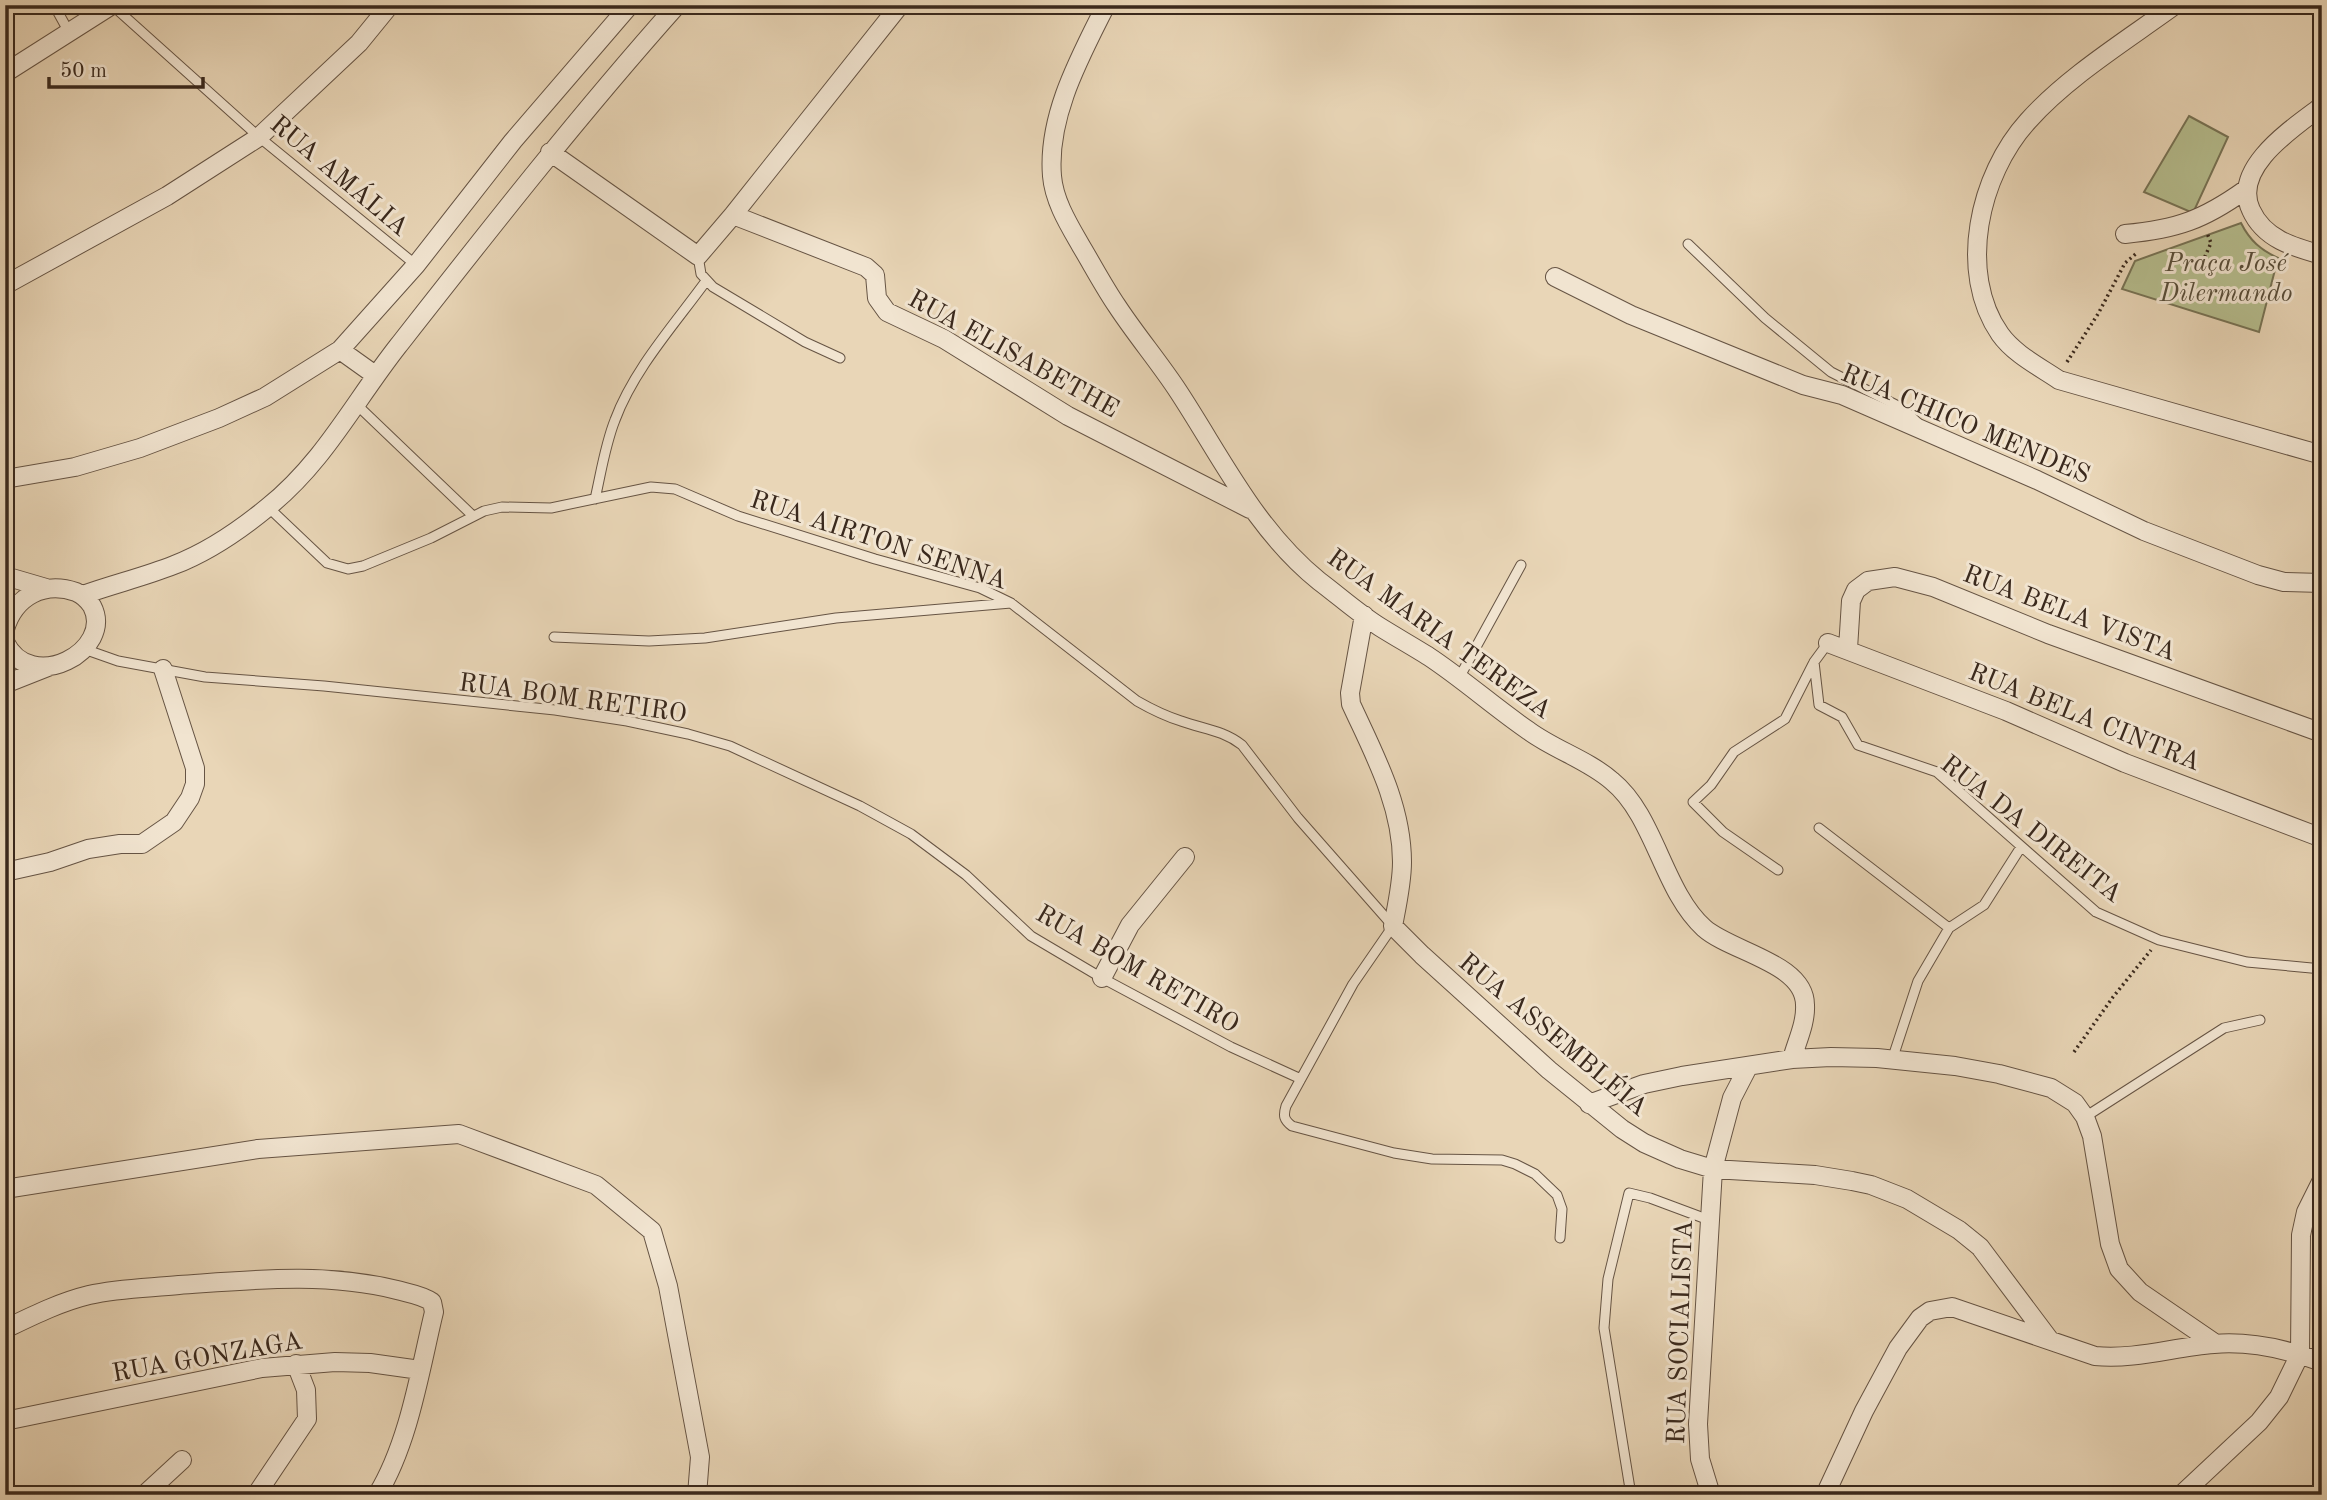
<svg xmlns="http://www.w3.org/2000/svg" width="2327" height="1500" viewBox="0 0 2327 1500" font-family="'Old Standard TT',serif">
<style>
.green{fill:#b6be8f;stroke:#787456;stroke-width:2}
.lines{fill:none;stroke-linecap:round;stroke-linejoin:round}
.service-casing{stroke:#665444;stroke-width:11}
.minor-casing{stroke:#665444;stroke-width:20}
.path{stroke:#3a291d;stroke-width:3.5;stroke-dasharray:2 3.5;stroke-linecap:butt}
.service{stroke:#f1e4d0;stroke-width:9}
.minor{stroke:#f1e4d0;stroke-width:18}
.labels{text-anchor:middle;stroke-width:6;stroke-linejoin:round;paint-order:stroke}
.street-label{font-size:26px;fill:#3a291d;stroke:#f1e4d0}
.park-label{font-size:26px;font-style:italic;fill:#594e3a;stroke:#f1e4d0}
</style>
<rect width="100%" height="100%" fill="#e9d6b7"/>
<filter id="stains"><feTurbulence type="fractalNoise" baseFrequency=".00286" numOctaves="4"/><feColorMatrix values="0 0 0 0 .2 0 0 0 0 .09 0 0 0 0 .02 0 0 0 .5 -.17"/></filter>
<radialGradient id="worn" r=".72"><stop offset=".6" stop-color="#630" stop-opacity="0"/><stop offset="1" stop-color="#630" stop-opacity=".3"/></radialGradient>
<path class="green" d="M2189 116 2228 137 2193 213 2144 192Z
M2241 223C2250 241 2261 250 2278 258L2259 332 2122 289 2135 261Z"/>
<g class="lines">
<defs>
<path id="service" d="M54 5 70 34
M112 5 259 137 416 265
M1688 244 1765 318 1831 372 1902 408 1918 423
M698 256 701 274 713 287 805 342 840 358
M356 404 472 515
M595 499C601 473 605 445 615 420 634 369 674 325 706 281
M268 507 327 563 348 569 363 566 431 538 484 511 502 507 551 508 651 487 675 489 738 516 875 559 980 588 1011 603 1137 701C1151 709 1165 716 1181 721 1203 729 1223 730 1242 745L1298 818 1393 926 1353 984 1286 1106C1283 1116 1284 1120 1292 1126L1394 1153 1432 1159 1502 1160 1515 1164 1535 1174 1557 1195 1562 1209 1560 1238
M554 637 649 641 705 638 836 618 1011 603
M84 649 118 661 205 677 324 686 555 710 627 721 688 734 730 746 860 806 911 834 966 875 1031 936 1102 978 1231 1047 1301 1079
M1814 662 1819 705 1842 717 1858 745 1937 772 2096 912 2159 940 2247 962 2322 969
M1459 678 1521 565
M1819 828 1949 928
M1778 870 1723 832 1693 802 1711 785 1734 752 1785 719 1814 662 1828 643
M1892 1060 1918 981 1949 928 1984 905 2021 847
M2085 1117 2224 1028 2260 1020
M1631 1495 1604 1328 1608 1279 1629 1193 1650 1198 1709 1220"/>
<path id="minor" d="M1106 5C1080 57 1047 116 1052 176 1054 201 1069 225 1081 246 1093 266 1104 287 1117 306 1136 335 1159 362 1178 391 1222 458 1255 529 1319 581 1339 596 1359 614 1380 627 1396 637 1412 646 1428 656 1463 679 1494 707 1529 731 1555 750 1588 760 1612 781 1655 816 1663 891 1704 928 1731 952 1805 963 1805 1005 1806 1023 1797 1041 1792 1059
M2175 5C2127 40 2067 77 2028 121 1979 175 1957 272 2000 334 2014 354 2040 367 2059 380L2322 455
M5 73 112 5
M2322 106C2293 128 2231 168 2251 210 2264 239 2293 247 2322 255
M550 152 698 256 733 215 900 5
M733 215 866 267 875 275 877 298 887 312 944 339 1068 416 1250 509
M2125 234C2177 229 2203 220 2245 190
M1555 277 1631 315 1803 385 1842 395 2037 480 2144 531 2258 575 2284 582 2322 583
M5 285 167 196 259 137 359 43 390 5
M340 350 375 375
M5 479 75 467 140 448 219 418 265 397 340 350 416 265 513 141 630 5
M5 576 46 588
M83 595C113 584 144 577 174 565 208 552 240 530 268 507 324 462 354 402 398 346 489 230 579 115 677 5
M1364 615 1350 693 1351 704C1374 754 1402 805 1402 862 1402 883 1397 905 1393 926L1422 955 1549 1070 1622 1129 1644 1143 1680 1159 1713 1169 1815 1175 1852 1181 1871 1185 1907 1199 1959 1230 1980 1247 2049 1339
M5 629C15 596 44 581 76 592 83 595 88 600 92 606 115 650 31 696 5 642
M1828 643 2006 711 2125 763 2322 838
M1848 649 1851 601 1856 590 1868 581 1895 577 1933 587 2048 634 2322 733
M5 684 48 667
M5 872 50 862 88 849 120 844H142L174 822 190 798 195 784V768L163 669
M1102 978 1130 925 1185 857
M1589 1104 1644 1084 1682 1076 1792 1059 1831 1057 1877 1058 1955 1066 1999 1074 2051 1088 2075 1103 2085 1117 2092 1136 2110 1244 2119 1269 2140 1292 2216 1344
M5 1189 258 1149 459 1134 596 1185 652 1231 668 1286 700 1457 697 1495
M5 1329C32 1316 60 1302 89 1295 119 1288 149 1288 179 1285 252 1280 325 1272 397 1290 408 1293 422 1295 432 1302L434 1312C420 1370 409 1443 377 1495
M5 1421 262 1368 335 1362 370 1363 420 1370
M144 1495 182 1460
M256 1495 307 1419 306 1390 296 1364
M1711 1495 1700 1459 1698 1424 1713 1169 1732 1098 1748 1067
M1825 1495 1864 1411 1898 1348 1920 1318 1930 1311 1952 1307 2095 1356C2135 1360 2174 1347 2214 1344 2249 1341 2289 1350 2322 1362
M2181 1495 2259 1422 2279 1397 2300 1354 2301 1235 2306 1212 2322 1180"/>
</defs>
<use href="#service" class="service-casing"/>
<use href="#minor" class="minor-casing"/>
<path class="path" d="M2198 272 2211 243 2207 233
M2067 362 2098 314 2125 263 2138 252
M2074 1052 2113 997 2151 950"/>
<use href="#service" class="service"/>
<use href="#minor" class="minor"/>
</g>
<g class="labels">
<g class="street-label">
<text transform="translate(340 175) rotate(40)" y="9">RUA AMÁLIA</text>
<text transform="translate(1014 353) rotate(29)" y="9">RUA ELISABETHE</text>
<text transform="translate(1966 423) rotate(23)" y="9">RUA CHICO MENDES</text>
<text transform="translate(879 539) rotate(18)" y="9">RUA AIRTON SENNA</text>
<text transform="translate(2070 612) rotate(21)" y="9">RUA BELA VISTA</text>
<text transform="translate(1440 633) rotate(36)" y="9">RUA MARIA TEREZA</text>
<text transform="translate(573 697) rotate(8)" y="9">RUA BOM RETIRO</text>
<text transform="translate(2085 716) rotate(22)" y="9">RUA BELA CINTRA</text>
<text transform="translate(2032 828) rotate(38)" y="9">RUA DA DIREITA</text>
<text transform="translate(1138 968) rotate(30)" y="9">RUA BOM RETIRO</text>
<text transform="translate(1554 1034) rotate(40)" y="9">RUA ASSEMBLÉIA</text>
<text transform="translate(1679 1332) rotate(-88)" y="9">RUA SOCIALISTA</text>
<text transform="translate(207 1356) rotate(-10)" y="9">RUA GONZAGA</text>
</g>
<g class="park-label">
<text x="2226" y="271">Praça José<tspan x="2226" dy="30">Dilermando</tspan></text>
</g>
</g>
<rect width="2327" height="1500" fill="none" stroke="#e9d6b7" stroke-width="28"/>
<rect x="7" y="7" width="2313" height="1486" fill="none" stroke="#3a291d" stroke-width="3.5"/>
<rect x="14" y="14" width="2299" height="1472" fill="none" stroke="#3a291d" stroke-width="2"/>
<path d="M49 77v10h154v-10" fill="none" stroke="#3a291d" stroke-width="3.5"/>
<text x="60" y="77" font-size="21" fill="#3a291d" stroke="#f1e4d0" stroke-width="5" paint-order="stroke">50 m</text>
<rect width="100%" height="100%" filter="url(#stains)"/>
<rect width="100%" height="100%" fill="url(#worn)"/>
</svg>
